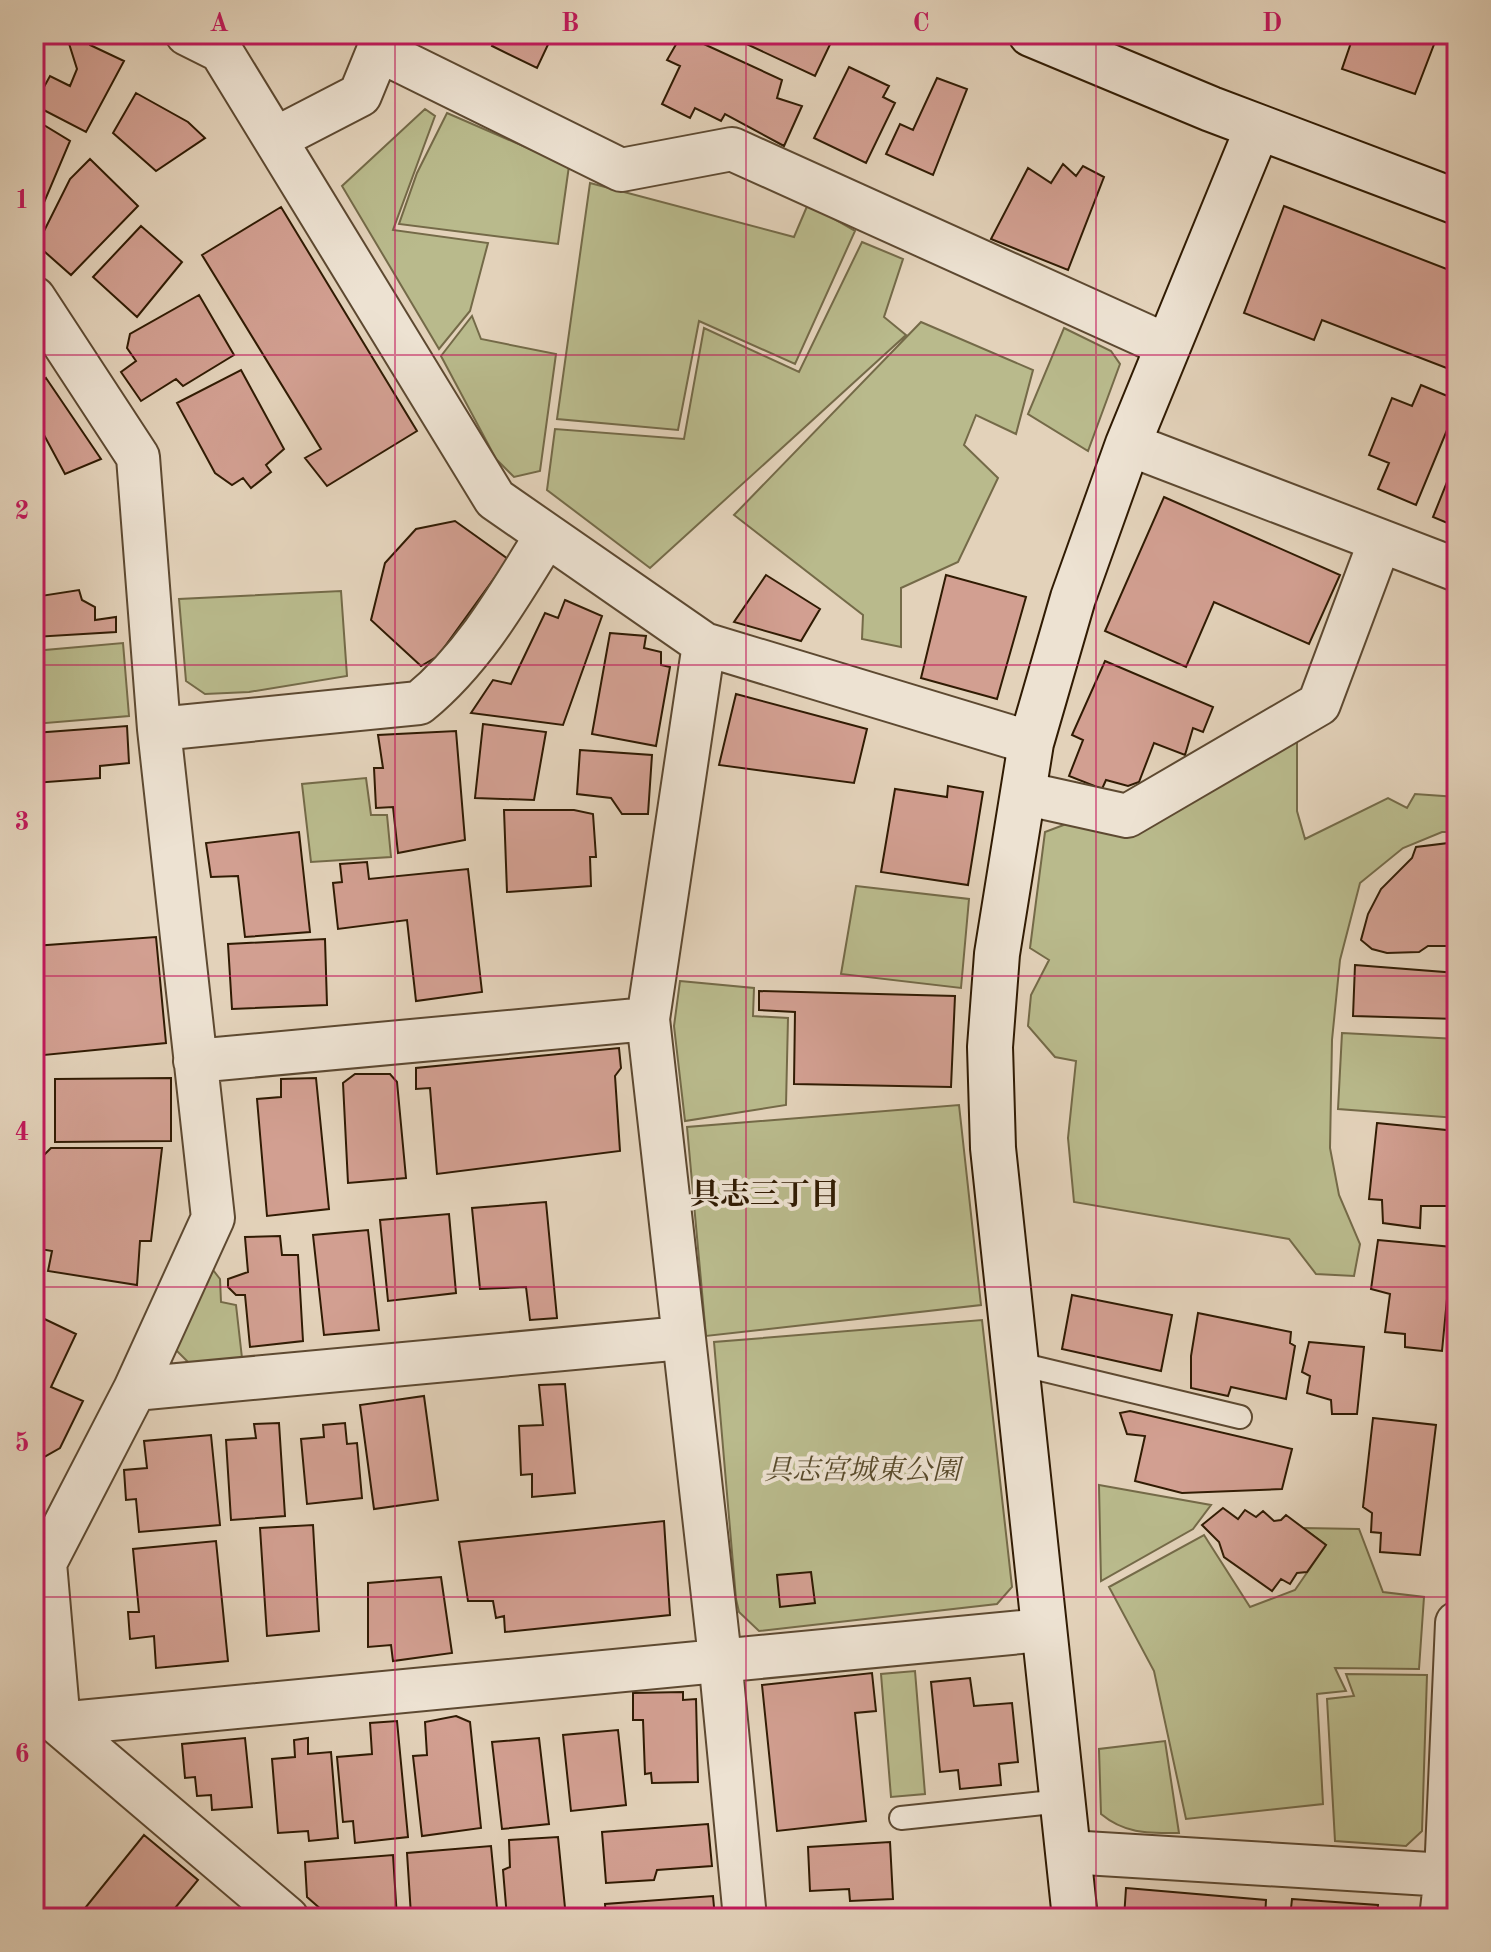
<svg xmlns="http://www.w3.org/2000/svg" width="1491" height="1952" viewBox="0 0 1491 1952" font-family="'Old Standard TT','Noto Serif JP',serif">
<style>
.green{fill:#b9ba8c;stroke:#746a48;stroke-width:2}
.building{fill:#d29f91;stroke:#301b03;stroke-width:2}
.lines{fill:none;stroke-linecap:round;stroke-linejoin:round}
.lane-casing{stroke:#5d4931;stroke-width:26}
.street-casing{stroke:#5d4931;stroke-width:46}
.secondary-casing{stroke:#301b03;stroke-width:48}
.lane{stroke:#ede2d2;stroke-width:22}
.street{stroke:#ede2d2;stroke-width:42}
.secondary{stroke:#ede2d2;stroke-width:44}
.grid{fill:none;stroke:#c2185b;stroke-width:2;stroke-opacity:0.55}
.labels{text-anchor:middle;stroke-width:8;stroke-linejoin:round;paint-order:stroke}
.park-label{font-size:28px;font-style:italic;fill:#594b2c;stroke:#ede2d2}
.neighbourhood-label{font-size:30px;font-weight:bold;fill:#301b03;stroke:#ede2d2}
.neatline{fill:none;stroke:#c2185b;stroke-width:3}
.grid-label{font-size:26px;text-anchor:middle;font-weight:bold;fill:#c2185b}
</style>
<rect width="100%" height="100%" fill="#e3d2ba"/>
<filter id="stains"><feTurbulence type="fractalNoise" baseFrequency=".0025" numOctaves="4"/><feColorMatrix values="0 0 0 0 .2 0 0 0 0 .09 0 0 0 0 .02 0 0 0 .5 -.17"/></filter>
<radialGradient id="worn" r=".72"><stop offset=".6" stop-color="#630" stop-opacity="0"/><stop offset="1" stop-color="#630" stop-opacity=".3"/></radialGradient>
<path class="green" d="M425 109 435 116 393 230 488 243 470 311 439 349 342 186Z
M447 113 569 166 558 244 399 224 417 173Z
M590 183 794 237 808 204 855 231 795 364 699 321 678 430 557 419Z
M862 242 903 259 884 317 906 335 650 568 547 490 555 429 684 439 704 328 799 372Z
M472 316 481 339 556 354 540 471 514 477 496 459 441 356Z
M921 322 1033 370 1016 434 976 415 964 445 998 478 958 562 901 588V647L862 639 863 615 734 515Z
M1064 328 1111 351 1120 364 1088 451 1028 414Z
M341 591 347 676 249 692 205 694 186 681 179 599Z
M123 643 129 716 34 724V651Z
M1297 737V811L1305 839 1388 798 1407 808 1415 794 1457 797V832H1442L1403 848 1360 883 1340 960 1332 1040 1330 1148 1339 1195 1360 1244 1354 1276 1316 1274 1289 1239 1074 1202 1068 1138 1076 1061 1055 1057 1028 1026 1031 995 1049 960 1030 948 1045 832Z
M366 778 371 815H387L391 857 311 862 302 784Z
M856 886 969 899 961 988 841 974Z
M680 981 754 988 753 1016 788 1018 786 1105 685 1121 674 1026Z
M1342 1033 1457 1039V1118L1338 1109Z
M959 1105 981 1305 706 1336 687 1127Z
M213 1270 220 1279 221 1302 236 1305 242 1358 189 1363 173 1347Z
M982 1320 1012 1587 997 1604 759 1631 739 1612 736 1599 714 1342Z
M1099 1485 1211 1505 1193 1529 1101 1581Z
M1303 1528 1359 1529 1383 1592 1424 1597 1419 1669 1335 1668 1346 1691 1317 1694 1323 1804 1186 1819 1154 1671 1109 1587 1204 1535 1250 1607 1295 1590 1326 1545Z
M915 1671 925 1794 891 1797 881 1674Z
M1346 1674 1427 1675 1422 1831 1406 1846 1335 1841 1327 1699 1354 1696Z
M1165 1741 1179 1833C1148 1833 1125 1834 1101 1814L1099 1749Z"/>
<path class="building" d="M34 34H45L34 55Z
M66 34H88L90 45 124 61 86 132 34 105 50 76 70 86 77 69Z
M498 34H553L537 68 492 46Z
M682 34 782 80 777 98 802 106 784 146 725 114 721 121 695 108 690 118 662 104 680 66 667 60Z
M725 34H835L815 76Z
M1354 34H1438L1415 94 1342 69Z
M849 67 889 86 883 97 895 103 866 163 814 138Z
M937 78 967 89 933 175 886 154 900 124 913 130Z
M136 93 188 122 205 138 156 171 113 133Z
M1457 109V137L1448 134Z
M34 119 70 141 40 212 34 208Z
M90 159 138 206 71 275 37 245 70 179Z
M1063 164 1076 176 1083 166 1104 177 1068 270 991 239 1028 168 1051 183Z
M1284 206 1457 273V372L1322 320 1314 340 1244 313Z
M281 207 417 431 327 486 305 458 321 449 202 255Z
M141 226 182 262 137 317 93 277Z
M199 295 234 355 183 386 176 379 141 401 121 372 136 361 127 348 130 334Z
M241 370 284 449 266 465 271 472 251 488 243 478 232 485 215 473 177 403Z
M46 378 101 459 65 474 44 435 34 439V387Z
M1421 385 1457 400V406L1416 505 1378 489 1389 463 1369 455 1392 398 1412 406Z
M1457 457V527L1433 517Z
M1164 497 1340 575 1309 644 1214 602 1186 667 1105 631Z
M455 521 508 559 438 656 421 666 371 620 385 563 416 529Z
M766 575 820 609 801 641 734 622Z
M946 575 1026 597 997 699 921 678Z
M79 590 82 600 95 607V620L116 617V632L34 637V597Z
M565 600 602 616 563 725 471 713 493 680 511 684 545 613 558 618Z
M610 633 646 636 644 648 661 652V665L670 667 656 746 592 734Z
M1105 661 1213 707 1203 732 1193 728 1185 755 1154 743 1139 782 1128 786 1106 780 1102 789 1069 776 1083 740 1072 735Z
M736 694 867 729 854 783 719 765Z
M483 724 546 732 534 800 475 798Z
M127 726 129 763 100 766V778L34 783V733Z
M456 731 465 840 398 853 393 807 376 808 374 768H383L378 735Z
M580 750 652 755 648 814H622L611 798 577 794Z
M948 786 983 792 968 885 881 872 895 789 947 797Z
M504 810H574L593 814 596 857H590L591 886 507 892Z
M299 832 310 932 245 937 238 876 211 877 206 843Z
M1457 842V946H1428L1419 952 1387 953 1372 949 1361 940 1368 914 1381 889 1412 858 1416 847Z
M367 862 369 879 468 869 482 992 416 1001 407 920 338 929 333 883 342 882 340 864Z
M156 937 166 1043 34 1056V946Z
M325 939 327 1005 232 1009 228 944Z
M1355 965 1457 973V1019L1353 1016Z
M759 991 955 996 951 1087 794 1084 795 1012 759 1010Z
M619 1048 621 1068 615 1076 620 1151 437 1174 430 1088 416 1089V1068Z
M355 1074H390L397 1082 406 1178 348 1183 343 1083Z
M171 1078V1141L55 1142V1079Z
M316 1078 329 1209 267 1216 257 1099 281 1097V1079Z
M1377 1123 1456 1131 1448 1206H1421L1420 1228 1383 1223 1382 1200 1369 1199Z
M51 1148H162L151 1241H140L137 1285 48 1271 52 1251 34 1248V1199L39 1160Z
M546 1202 557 1318 530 1320 526 1287 480 1289 472 1208Z
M449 1214 456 1293 388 1301 380 1220Z
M368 1230 379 1330 324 1335 313 1235Z
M280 1236 282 1255H298L303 1341 250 1347 245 1295H236L228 1287V1279L248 1272 245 1237Z
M1378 1240 1452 1247 1442 1351 1405 1347V1334L1385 1332 1390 1294 1371 1289Z
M1072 1295 1172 1315 1161 1371 1062 1349Z
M1198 1313 1291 1332 1290 1343 1295 1346 1286 1399 1231 1387 1228 1396 1191 1388V1356Z
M34 1314 76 1334 51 1387 83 1401 60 1448 44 1457 34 1452Z
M1309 1342 1364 1347 1357 1414H1332L1331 1400 1307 1393 1310 1376 1302 1372Z
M565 1384 575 1493 532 1497V1474L521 1475 519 1426 543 1425 539 1385Z
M424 1396 438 1500 374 1509 360 1405Z
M1130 1411 1292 1449 1282 1489 1182 1493 1135 1481 1145 1436 1127 1434 1120 1413Z
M1373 1418 1436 1425 1420 1555 1380 1552 1381 1533 1371 1532 1372 1513 1363 1507Z
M279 1423 285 1516 231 1520 226 1440 256 1438 254 1424Z
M345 1423 347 1444 357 1443 362 1498 307 1504 301 1439 324 1437 323 1425Z
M211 1435 220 1525 139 1532 136 1499 126 1500 124 1470 147 1468 144 1441Z
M1223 1508 1238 1519 1245 1510 1256 1517 1263 1511 1274 1521 1281 1520 1286 1515 1326 1545 1307 1572 1297 1573 1290 1584 1281 1579 1272 1591 1224 1557 1219 1542 1202 1525Z
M664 1521 670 1615 505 1632 504 1616 496 1618 493 1601H468L459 1542Z
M313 1525 319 1631 267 1636 260 1528Z
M216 1541 228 1661 156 1668 154 1636 130 1639 128 1612H139L133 1549Z
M811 1572 815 1603 780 1607 777 1575Z
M441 1577 452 1653 393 1661 391 1645 368 1647V1583Z
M872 1673 876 1711 855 1713 866 1821 777 1831 762 1685Z
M970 1678 974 1706 1012 1703 1018 1762 999 1764 1001 1785 960 1789 958 1770 940 1772 931 1682Z
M683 1692V1700L696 1699 698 1782 652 1783 651 1773 645 1774 643 1720H633V1693Z
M456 1716 470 1722 481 1828 422 1836 413 1756 427 1755 425 1722Z
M397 1721 408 1837 355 1843 353 1821 343 1822 337 1757 372 1754 370 1723Z
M618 1730 626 1805 571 1811 563 1735Z
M245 1738 252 1807 212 1810 211 1795 197 1796 195 1777 185 1778 182 1744Z
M308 1738V1754L331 1752 338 1838 309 1841 308 1831 278 1833 272 1759 295 1757 294 1740Z
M539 1738 549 1824 502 1829 492 1742Z
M708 1824 712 1866 657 1870 654 1880 606 1883 602 1832Z
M144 1835 198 1880 167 1918H77Z
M558 1837 566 1918H507L503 1870 510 1867 509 1840Z
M890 1842 893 1899 850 1901 849 1889 810 1891 808 1847Z
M491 1846 498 1918 411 1915 407 1853Z
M393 1855 397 1918H331L307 1897 305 1862Z
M1126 1888 1266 1900 1265 1918H1124Z
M713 1896 715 1918H606L605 1904Z
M1292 1899 1378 1905 1377 1918H1290Z"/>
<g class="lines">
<defs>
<path id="lane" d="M1015 1363 1240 1417
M901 1818 1062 1801"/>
<path id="street" d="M187 34 221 51 495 499 704 644 1031 743
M378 50 621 170 732 149 1168 346
M275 139 360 95 385 34
M34 298 138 457 159 729 213 1218 135 1389 45 1563 59 1724 287 1918
M1128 444 1457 570
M704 644 648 1019 720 1658 745 1918
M159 729 419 703C474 658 509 596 546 536
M1023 793 1127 816 1319 704 1380 541
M195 1061 648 1019
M135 1389 682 1338
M59 1724 1042 1630
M1068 1852 1446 1875
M1441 1918 1446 1875 1457 1623"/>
<path id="secondary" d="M1031 34 1211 109 1457 202
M1075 1918 993 1148 990 1047 997 954 1031 743 1073 598 1128 444 1258 127"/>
</defs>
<use href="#lane" class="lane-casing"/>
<use href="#street" class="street-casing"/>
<use href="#secondary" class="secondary-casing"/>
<use href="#lane" class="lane"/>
<use href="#street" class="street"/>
<use href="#secondary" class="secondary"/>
</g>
<path class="grid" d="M395 34V1918M746 34V1918M1096 34V1918M34 355H1457M34 665H1457M34 976H1457M34 1287H1457M34 1597H1457"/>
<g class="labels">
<g class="park-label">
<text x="862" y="1479">具志宮城東公園</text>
</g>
<g class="neighbourhood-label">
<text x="765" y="1204">具志三丁目</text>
</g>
</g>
<rect width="1491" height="1952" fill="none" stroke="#e3d2ba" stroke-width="88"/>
<rect x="44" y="44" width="1403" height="1864" class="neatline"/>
<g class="grid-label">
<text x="219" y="31">A</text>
<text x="570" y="31">B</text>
<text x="921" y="31">C</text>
<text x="1272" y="31">D</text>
<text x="22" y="208">1</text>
<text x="22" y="519">2</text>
<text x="22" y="830">3</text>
<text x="22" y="1140">4</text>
<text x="22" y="1451">5</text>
<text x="22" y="1762">6</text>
</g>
<rect width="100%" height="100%" filter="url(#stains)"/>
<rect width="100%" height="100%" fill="url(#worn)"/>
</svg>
